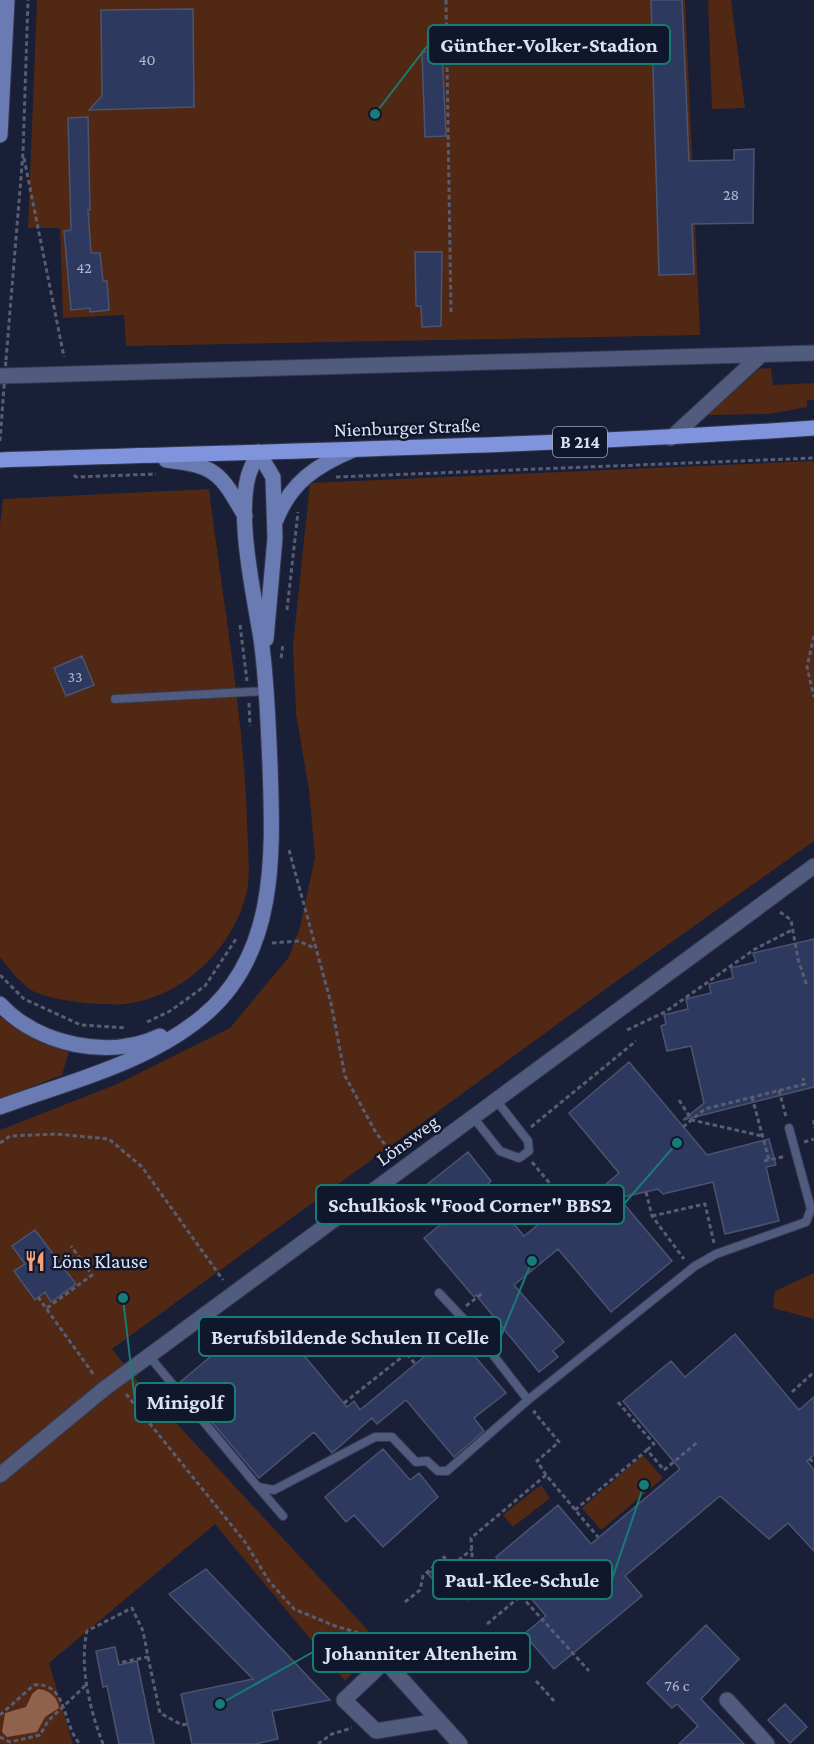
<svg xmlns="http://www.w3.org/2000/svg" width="814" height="1744" viewBox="0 0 814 1744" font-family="'Crimson Pro',serif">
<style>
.green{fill:#512814}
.water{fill:#90614c}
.building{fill:#2e395f;stroke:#4b546f;stroke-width:1.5}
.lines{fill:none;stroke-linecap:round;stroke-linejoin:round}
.service-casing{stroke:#343a51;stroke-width:10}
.minor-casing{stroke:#343a51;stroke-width:17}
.secondary-casing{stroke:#343a51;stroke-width:17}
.primary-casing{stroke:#343a51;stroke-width:17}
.path{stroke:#575d72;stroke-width:3;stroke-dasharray:4.5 3;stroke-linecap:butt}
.service{stroke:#505b7e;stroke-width:8}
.minor{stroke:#505b7e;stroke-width:15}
.secondary{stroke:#6a7bb3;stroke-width:15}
.primary{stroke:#7f94dc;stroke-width:15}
.path-bridge{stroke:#575d72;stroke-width:3;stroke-dasharray:4.5 3;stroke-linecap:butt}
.labels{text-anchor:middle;stroke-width:5;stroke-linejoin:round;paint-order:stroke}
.number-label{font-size:16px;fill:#b0b8cd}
.shield{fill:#10162c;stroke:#9fa5b7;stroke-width:1.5}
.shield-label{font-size:18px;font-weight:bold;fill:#dce2f2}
.street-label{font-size:20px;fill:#dce2f2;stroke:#10162c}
.poi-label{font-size:20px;fill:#dce2f2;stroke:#10162c;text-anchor:start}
.leader{fill:none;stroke:#197b75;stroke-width:2}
.callout-dot{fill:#197b75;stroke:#10162c;stroke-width:2}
.callout{fill:#10162c;stroke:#197b75;stroke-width:2}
.callout-label{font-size:21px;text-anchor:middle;font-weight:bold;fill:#dce2f2}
</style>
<rect width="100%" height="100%" fill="#191f37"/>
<path class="green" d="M37 0H685L700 335 126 346 124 315 63 318 60 228H28Z
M708 0H731L745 108 712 109Z
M771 368 773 385 814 383V400H807V407L769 414 707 415 759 369Z
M814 461V841L611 985 112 1349 140 1384 377 1640 372 1652 345 1681 215 1524 49 1663 73 1744H0V1130L115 1085 230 1028 289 957 300 927 315 857 309 790 296 713 293 646 310 483Z
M209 489C222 596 243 711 247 818 247 840 251 869 247 891 234 948 183 998 124 1004 103 1006 49 1001 31 990 19 981 9 969 0 957V525L3 499Z
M0 1017 40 1042 69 1051 62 1075 0 1099Z
M814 1273V1319L773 1308 775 1291Z
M643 1455 663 1478 601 1530 582 1508Z
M541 1485 550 1498 513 1527 503 1515Z"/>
<path class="water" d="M38 1689C49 1690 57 1696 59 1708L45 1717 37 1732 7 1737 2 1732 5 1713 26 1707 32 1694Z"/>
<path class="building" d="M651 0H682L689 161 734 160V150L754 149 753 223 692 224 694 274 659 275Z
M193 9 194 107 89 110 102 96 101 10Z
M442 51 446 136 425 137 422 52Z
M88 117 90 210H88L91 253H100L103 281H107L109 310 90 312V308L71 310 64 231 71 230 68 118Z
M415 252H442L441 326 422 327 421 306H416Z
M82 656 94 685 66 696 54 668Z
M814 939V1087L683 1120 704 1103 691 1046 667 1051 661 1026 666 1024 664 1015 688 1009 686 999 711 993 709 984 733 978 731 968 756 962 753 953Z
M629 1062 707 1155 769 1139 776 1165 766 1167 779 1221 725 1234 713 1182 663 1194 658 1189 619 1198 672 1261 611 1312 558 1249 514 1285 564 1342 553 1351 558 1357 539 1372 476 1295 474 1297 424 1238 446 1220 420 1190 468 1152 491 1181 484 1188 524 1236 576 1194 584 1203 619 1173 569 1113Z
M35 1230 76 1284 51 1302 45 1292 35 1300 14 1271 25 1264 12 1246Z
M275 1321 347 1407 354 1401 360 1410 454 1332 506 1393 474 1418 484 1431 454 1457 406 1400 377 1424 372 1418 332 1453 314 1432 259 1478 179 1383 247 1326 256 1337Z
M735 1334 799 1410 814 1397V1455L807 1461 814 1470V1551L788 1523 769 1539 720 1496 625 1576 642 1596 554 1669 524 1634 546 1616 496 1557 558 1505 591 1544 680 1469 623 1401 671 1361 685 1377Z
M383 1449 410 1480 419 1473 438 1497 383 1547 354 1515 346 1522 325 1497Z
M444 1561 455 1574 440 1587 428 1574Z
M206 1569 330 1700 272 1711 278 1739 255 1744H192L181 1694 253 1679 169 1594Z
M706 1625 739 1659 701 1699 744 1744H679L698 1726 677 1704 672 1708 647 1683Z
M115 1647 119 1665 137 1661 154 1744H119L107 1686 103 1687 96 1651Z
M785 1704 807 1727 790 1743 768 1720Z"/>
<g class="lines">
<defs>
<path id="service" d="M115 699 267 691
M473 1117 500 1151 519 1158 529 1151 528 1141 496 1100
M439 1293 473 1329 528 1400 695 1266 716 1254 806 1222 811 1209 789 1128
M149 1356 258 1487 274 1490 375 1437H392L416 1462 427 1461 438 1471H447L528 1400
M258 1487 283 1516"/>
<path id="minor" d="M0 376 814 353
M671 438 761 355
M0 1475 104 1389 814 866
M727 1700 767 1744
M438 1721 376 1731 344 1700 385 1661 460 1744"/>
<path id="secondary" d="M0 135 7 0
M258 452 273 477 275 538 266 639
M166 460C217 466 220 473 245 516
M276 520C291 482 317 465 353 450
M0 1004C38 1045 109 1060 160 1036
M0 1107C68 1082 145 1064 202 1017 278 955 273 854 270 765 268 723 267 681 261 639 254 595 237 520 248 477 250 469 255 460 258 452"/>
<path id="primary" d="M0 460C271 451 543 447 814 428"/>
</defs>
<use href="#service" class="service-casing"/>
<use href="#minor" class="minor-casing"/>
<use href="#secondary" class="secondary-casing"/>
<use href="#primary" class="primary-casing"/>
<path class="path" d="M446 0 451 314
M24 158 64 357
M6 360 23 153 28 0
M74 475 76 477 156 474
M336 477 814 458
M287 610 298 512
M240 625 247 681
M814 636 807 667 814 697
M281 658 283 644
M249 703 250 726
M289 850 331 1003 345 1076 375 1131 394 1157
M780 912 791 920 798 959 807 986
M272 943 299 941 314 948
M0 975 24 999 81 1025 126 1028
M147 1022 170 1011 205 986 236 939
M627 1030 665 1012 755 949 792 930
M779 1090 786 1117
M752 1097 769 1160
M679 1100 692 1120 762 1136
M814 1120V1128
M531 1127 636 1041
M683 1127 705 1109 805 1084 803 1078
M804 1142 814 1139
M0 1143 10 1136 56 1134 109 1139 142 1167 223 1280
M764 1161 786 1156
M532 1162 566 1203
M646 1192 652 1216 684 1259
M652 1216 705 1204 714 1243
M38 1297 94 1375
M466 1306 484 1292
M47 1308 92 1275 71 1246
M407 1354 416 1365
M792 1392 814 1372
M126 1394 245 1542 269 1581 294 1609 335 1626 362 1634 376 1648
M618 1402 654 1444 647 1450
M344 1403 450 1319
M536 1411 534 1412 559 1442 537 1461 546 1475
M809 1459 814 1462
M575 1510 647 1450 664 1470 699 1441
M521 1596 589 1671
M466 1600 474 1585 471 1538 546 1475 598 1537
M405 1602 420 1590 423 1576 444 1557 452 1566 472 1549
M487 1624 529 1589
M148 1657 160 1713 182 1725 187 1724
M536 1681 555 1702
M0 1715 34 1685C68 1682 62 1725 80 1744
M0 1737 10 1742 40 1735 48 1721 86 1685
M103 1744C90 1710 79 1667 87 1631L132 1608 143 1631 148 1657 118 1663
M318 1744 332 1734 352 1728"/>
<use href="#service" class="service"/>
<use href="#minor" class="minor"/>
<use href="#secondary" class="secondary"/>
<use href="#primary" class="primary"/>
<path class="path-bridge" d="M0 441 6 360"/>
</g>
<defs>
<symbol id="restaurant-bare" viewBox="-9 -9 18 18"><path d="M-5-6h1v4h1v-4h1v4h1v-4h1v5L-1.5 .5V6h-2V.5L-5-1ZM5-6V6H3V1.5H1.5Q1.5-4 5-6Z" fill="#f1a17d" stroke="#10162c" stroke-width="2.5" paint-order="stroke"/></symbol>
</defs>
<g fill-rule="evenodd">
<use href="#restaurant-bare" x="20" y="1246" width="30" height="30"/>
</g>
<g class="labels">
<g class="number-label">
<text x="147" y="65">40</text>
<text x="731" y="200">28</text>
<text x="84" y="273">42</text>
<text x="75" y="682">33</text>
<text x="677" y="1691">76 c</text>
</g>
<rect class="shield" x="553" y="427" width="54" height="30" rx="4.5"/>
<g class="shield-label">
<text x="580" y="448">B 214</text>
</g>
<g class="street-label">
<text transform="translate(407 427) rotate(-2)" y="7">Nienburger Straße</text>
<text transform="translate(407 1140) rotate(-36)" y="7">Lönsweg</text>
</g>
<g class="poi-label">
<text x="52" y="1268">Löns Klause</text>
</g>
</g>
<path class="leader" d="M375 114L428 45M677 1143L624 1204M532 1261L501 1336M123 1298L135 1402M644 1485L612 1579M220 1704L313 1652"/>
<g class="callout-dot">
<circle cx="375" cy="114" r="6"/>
<circle cx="677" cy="1143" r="6"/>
<circle cx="532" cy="1261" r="6"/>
<circle cx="123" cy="1298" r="6"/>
<circle cx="644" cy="1485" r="6"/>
<circle cx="220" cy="1704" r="6"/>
</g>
<g class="callout">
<rect x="428" y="25" width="242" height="39" rx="6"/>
<rect x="316" y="1185" width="308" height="39" rx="6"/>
<rect x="199" y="1317" width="302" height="39" rx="6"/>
<rect x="135" y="1383" width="100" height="39" rx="6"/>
<rect x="433" y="1560" width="179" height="39" rx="6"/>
<rect x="313" y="1633" width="217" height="39" rx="6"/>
</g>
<g class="callout-label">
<text x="549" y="52">Günther-Volker-Stadion</text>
<text x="470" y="1212">Schulkiosk "Food Corner" BBS2</text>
<text x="350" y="1344">Berufsbildende Schulen II Celle</text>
<text x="185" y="1409">Minigolf</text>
<text x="522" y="1587">Paul-Klee-Schule</text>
<text x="421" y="1660">Johanniter Altenheim</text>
</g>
</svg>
